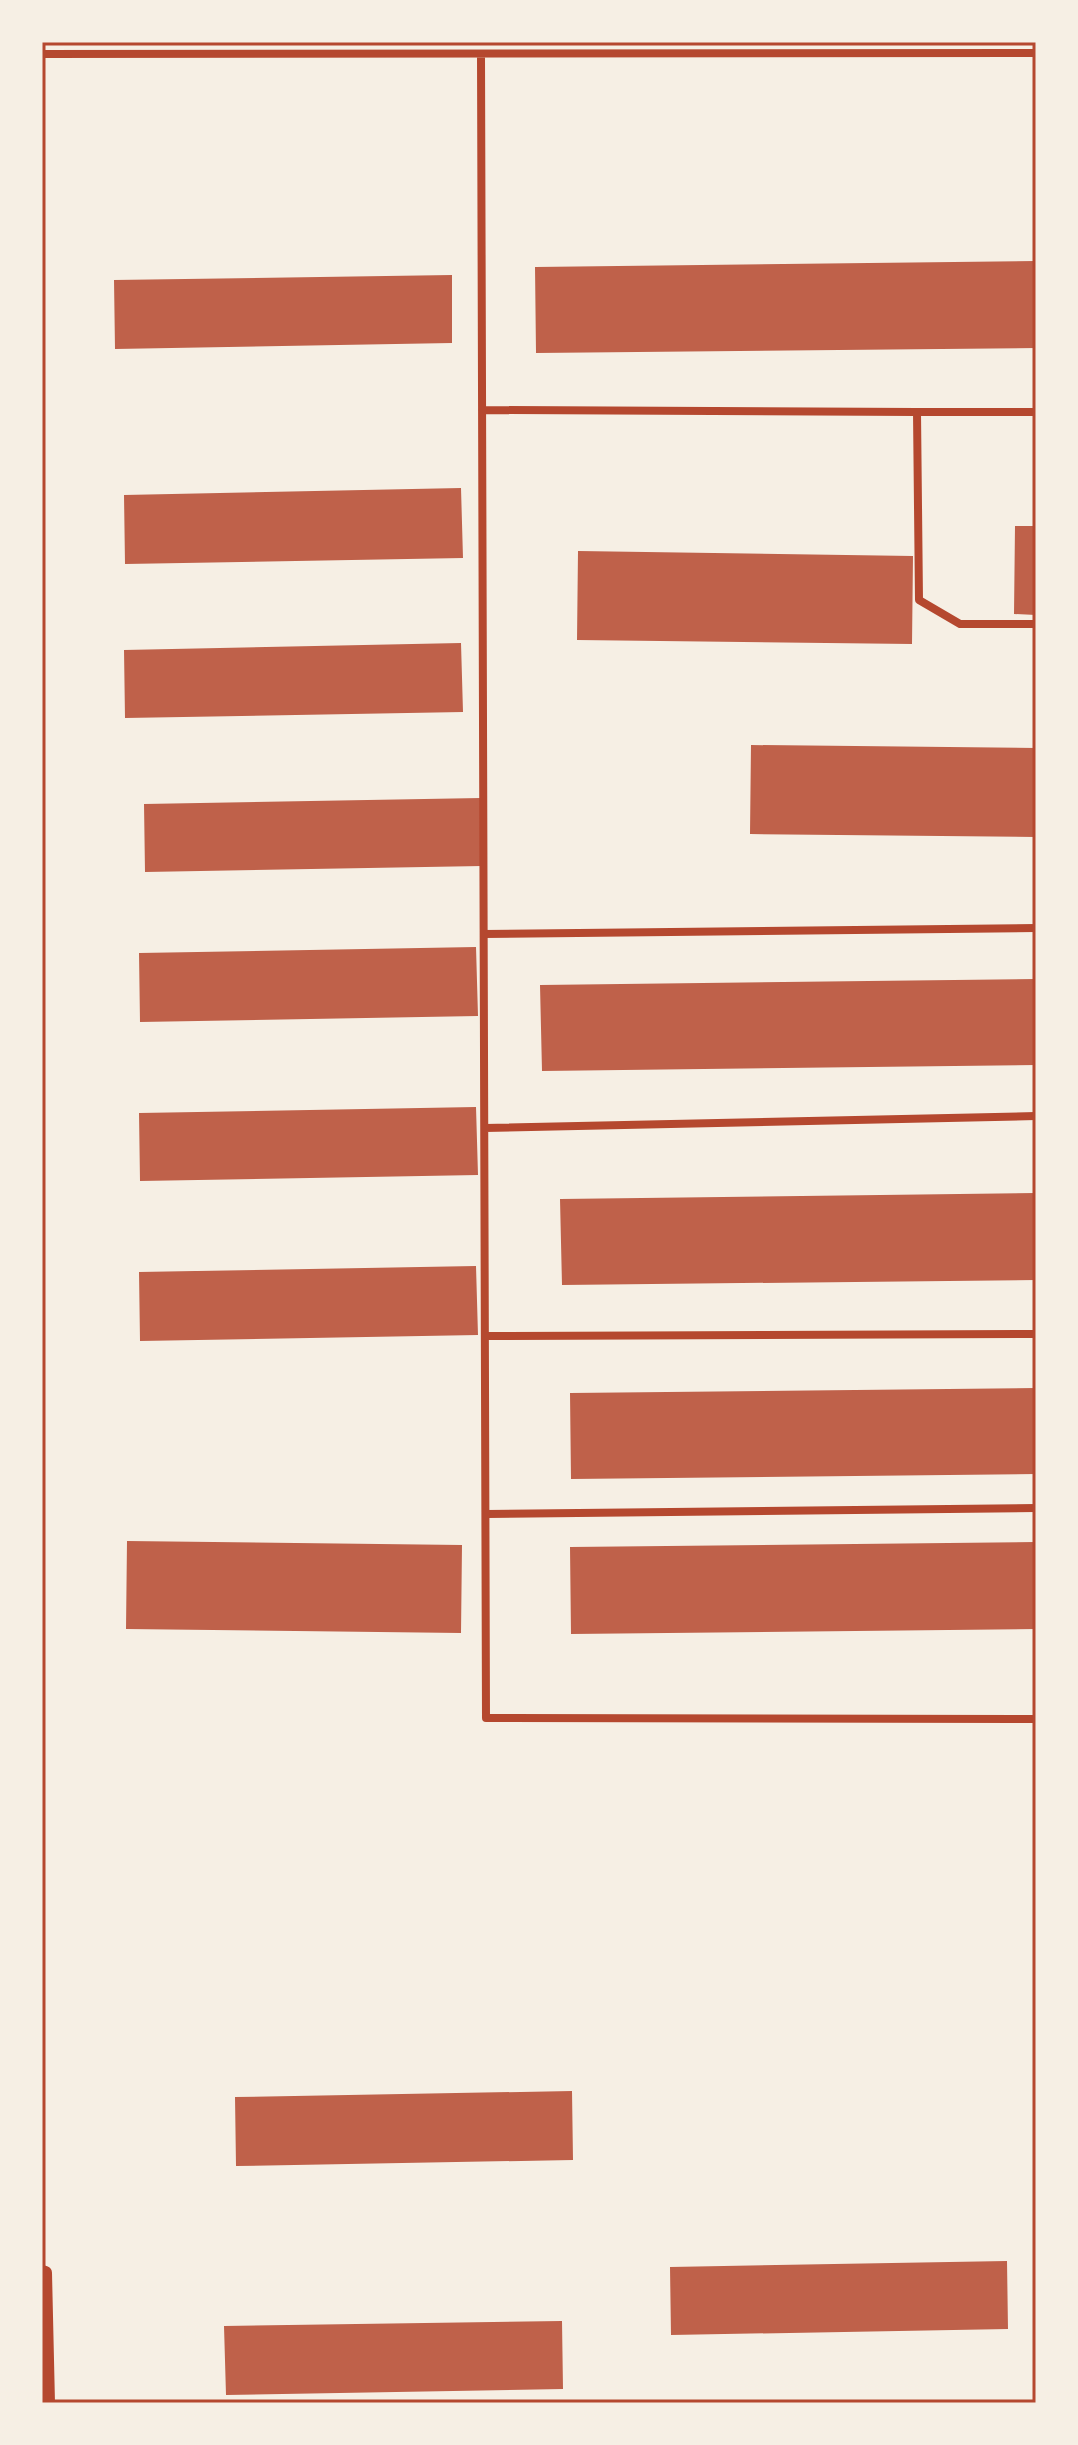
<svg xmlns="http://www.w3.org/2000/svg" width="1078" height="2445" viewBox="0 0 1078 2445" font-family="'Varela Round',sans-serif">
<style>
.building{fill:#bf614a}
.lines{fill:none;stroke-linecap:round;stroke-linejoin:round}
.minor{stroke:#b5482f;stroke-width:8}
.tertiary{stroke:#b5482f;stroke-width:14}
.neatline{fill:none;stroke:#b5482f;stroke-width:3}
</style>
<rect width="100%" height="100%" fill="#f6efe4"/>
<path class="building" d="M1036 261V348L536 353 535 267Z
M452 275V343L115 349 114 280Z
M461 488 463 558 125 564 124 495Z
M1015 526H1036V615L1014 614Z
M578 551 913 556 912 644 577 640Z
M461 643 463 712 125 718 124 650Z
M751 745 1036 748V837L750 834Z
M481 798 482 866 145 872 144 804Z
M476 947 478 1016 140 1022 139 953Z
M1036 979V1065L542 1071 540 985Z
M476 1107 478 1175 140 1181 139 1113Z
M1036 1193V1280L562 1285 560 1199Z
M476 1266 478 1335 140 1341 139 1272Z
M1036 1388V1474L571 1479 570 1393Z
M127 1541 462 1545 461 1633 126 1629Z
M1036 1542V1629L571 1634 570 1547Z
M572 2091 573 2160 236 2166 235 2097Z
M1007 2261 1008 2329 671 2335 670 2267Z
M562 2321 563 2389 226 2395 224 2326Z"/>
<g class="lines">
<path class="minor" d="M42 54 1036 53
M481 55 486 1718 1036 1719
M482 410 917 412
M1036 412H917L919 600 960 624H1036
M484 934 1036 928
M485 1128 1036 1116
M486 1336 1036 1334
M487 1514 1036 1508"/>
<path class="tertiary" d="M42 2272 45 2273 48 2403"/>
</g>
<rect width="1078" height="2445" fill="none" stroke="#f6efe4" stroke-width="88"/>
<rect x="44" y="44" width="990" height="2357" class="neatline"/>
</svg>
